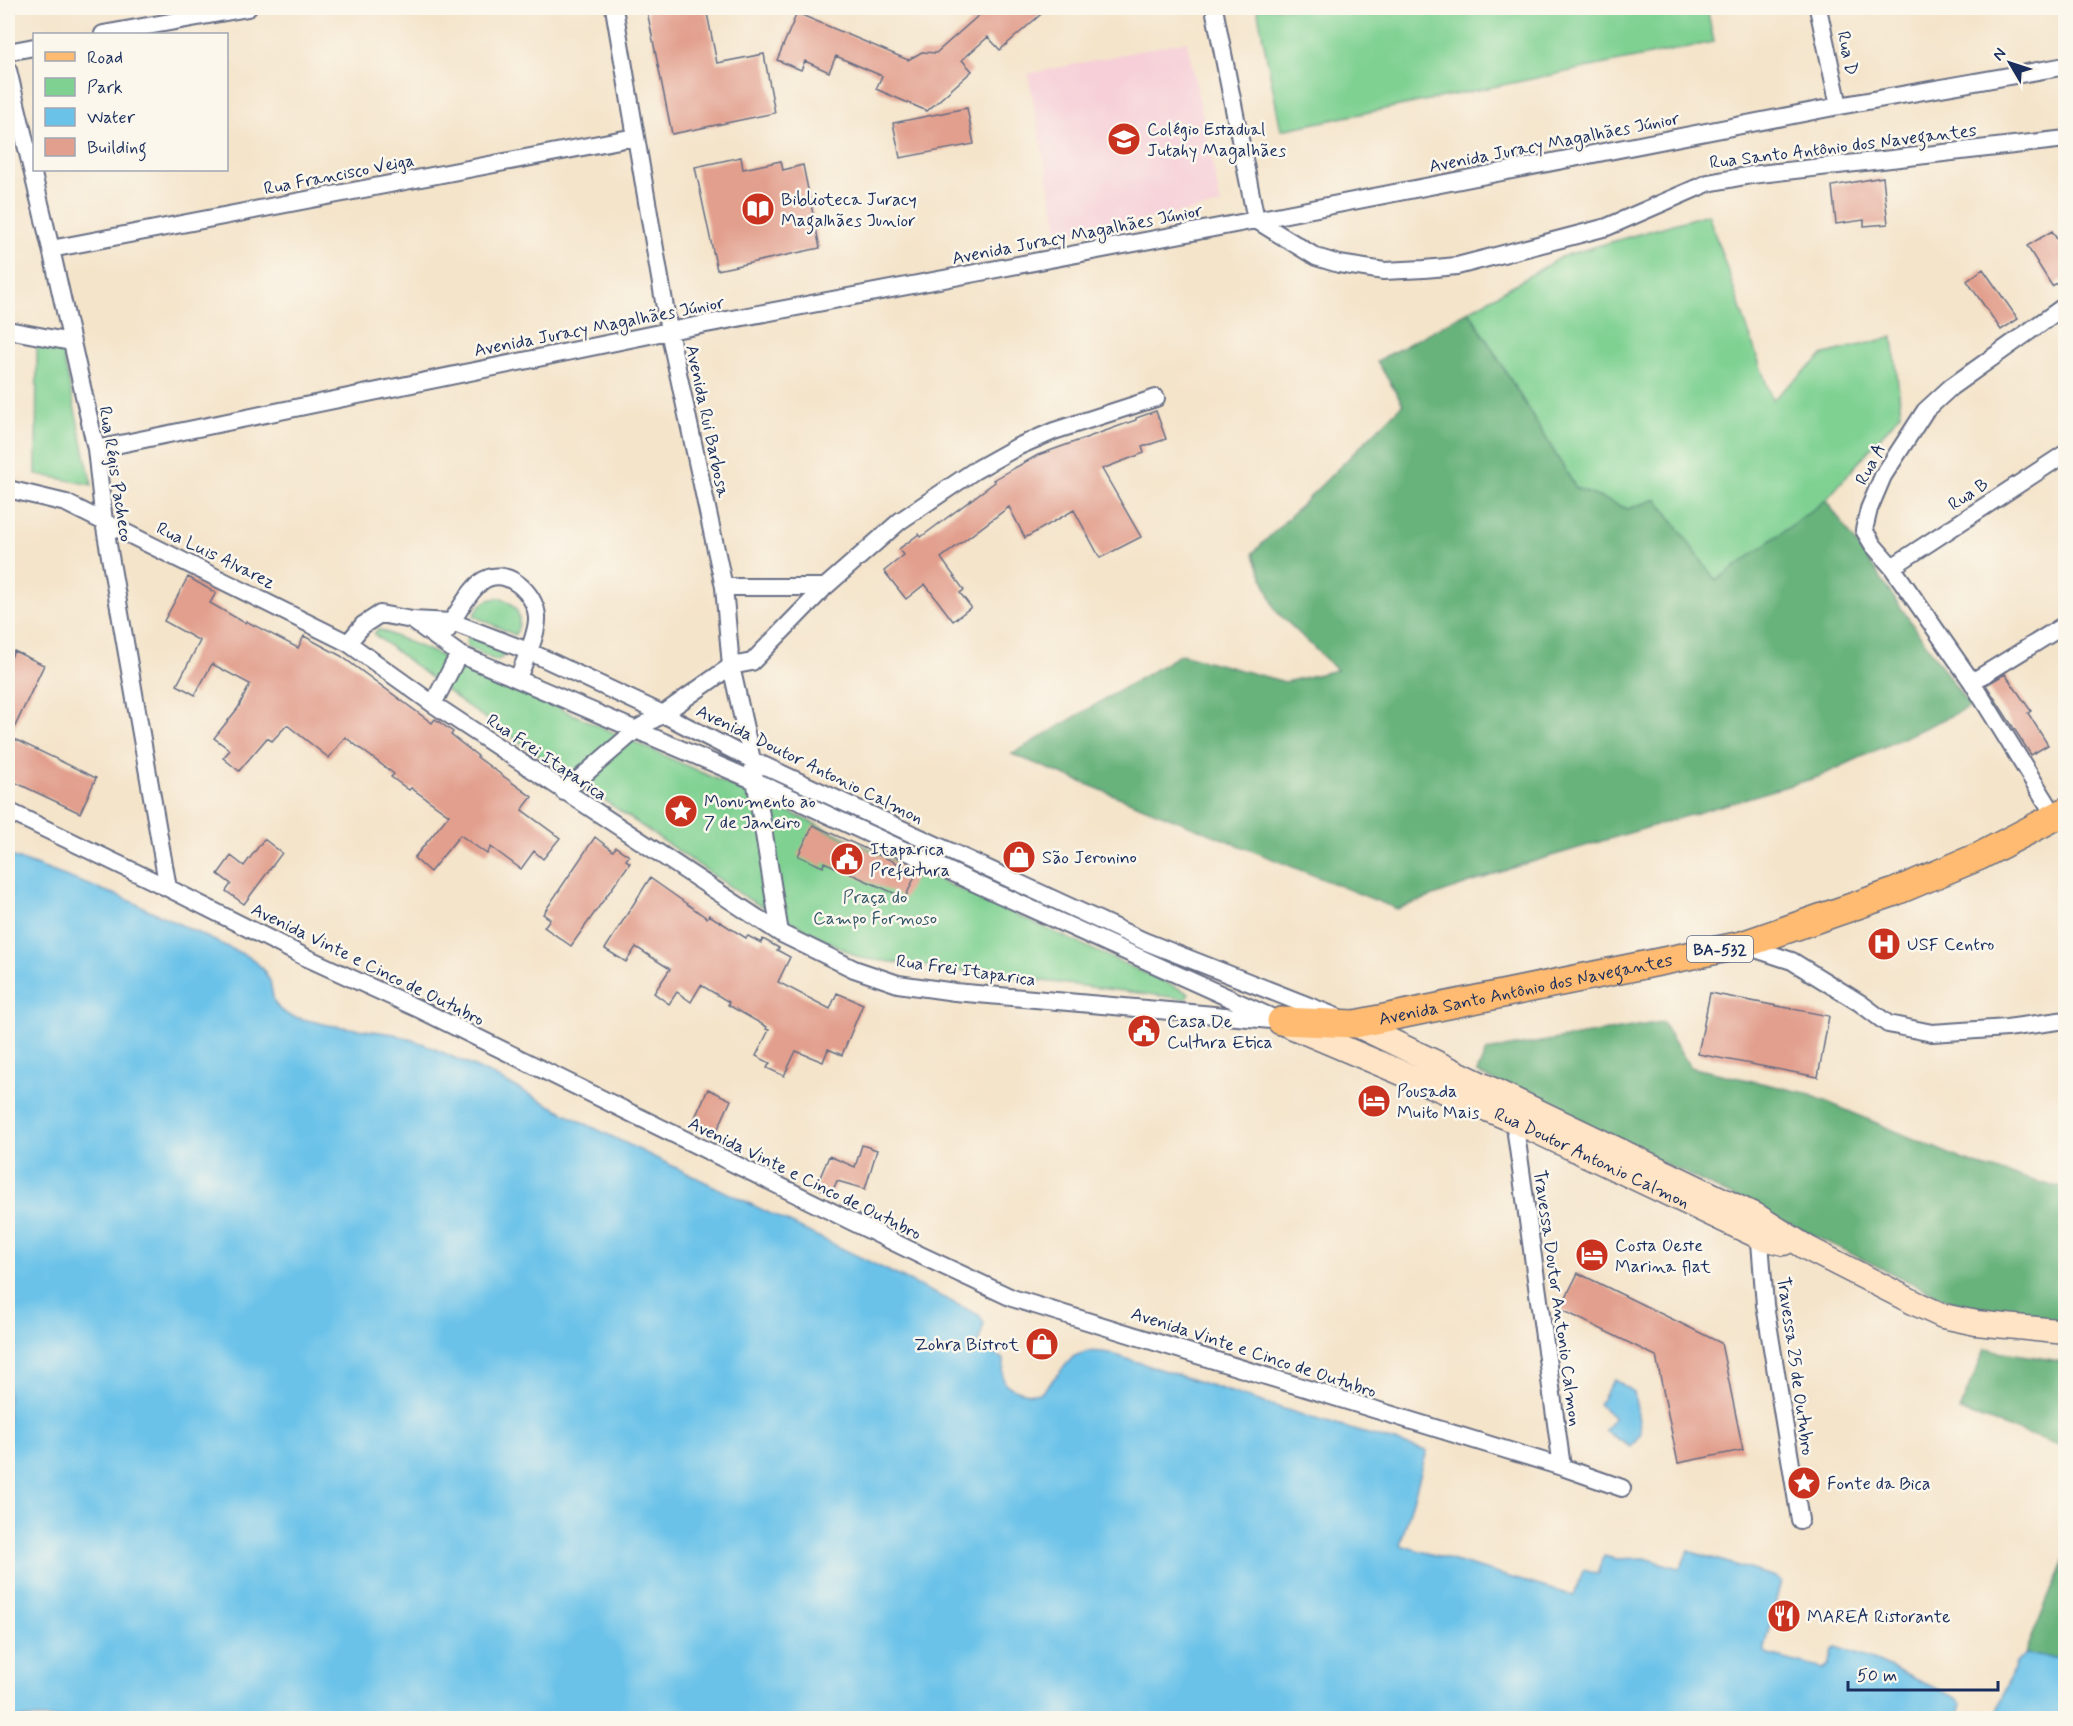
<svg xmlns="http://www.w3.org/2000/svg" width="2073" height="1726" viewBox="0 0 2073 1726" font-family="Mynerve,sans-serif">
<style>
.built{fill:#f6cfd8}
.green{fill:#7fd192;stroke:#4d8078;stroke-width:1.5}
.forest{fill:#67b37c;stroke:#41716d;stroke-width:1.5}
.water{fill:#6bc2e9;stroke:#4378a4;stroke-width:1.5}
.building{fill:#e29f8d}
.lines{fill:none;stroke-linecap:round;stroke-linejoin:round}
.street-casing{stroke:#676e84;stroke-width:20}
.secondary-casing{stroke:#676e84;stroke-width:27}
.primary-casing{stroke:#676e84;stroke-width:30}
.street{stroke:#fff;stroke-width:16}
.secondary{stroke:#ffe4c6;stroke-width:24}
.primary{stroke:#febb71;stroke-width:27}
.labels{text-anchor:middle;stroke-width:5;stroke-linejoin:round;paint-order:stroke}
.shield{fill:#fbf7ec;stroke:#5e6b89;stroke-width:1.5}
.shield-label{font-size:16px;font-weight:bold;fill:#1b2f5e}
.street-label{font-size:18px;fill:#1b2f5e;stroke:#fbf7ec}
.poi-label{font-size:18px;fill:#1b2f5e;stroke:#fbf7ec;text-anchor:start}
.park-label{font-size:18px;fill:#34586b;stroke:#fbf7ec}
</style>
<rect width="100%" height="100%" fill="#fbf7ec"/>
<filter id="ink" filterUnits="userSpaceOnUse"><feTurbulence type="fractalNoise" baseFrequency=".0167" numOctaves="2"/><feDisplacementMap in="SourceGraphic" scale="12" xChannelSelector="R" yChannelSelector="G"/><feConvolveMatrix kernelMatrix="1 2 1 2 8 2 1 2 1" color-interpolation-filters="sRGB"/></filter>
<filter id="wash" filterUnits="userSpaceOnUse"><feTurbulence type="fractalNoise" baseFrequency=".008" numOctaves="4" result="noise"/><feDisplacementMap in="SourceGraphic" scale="24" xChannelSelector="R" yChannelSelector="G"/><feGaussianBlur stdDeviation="1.35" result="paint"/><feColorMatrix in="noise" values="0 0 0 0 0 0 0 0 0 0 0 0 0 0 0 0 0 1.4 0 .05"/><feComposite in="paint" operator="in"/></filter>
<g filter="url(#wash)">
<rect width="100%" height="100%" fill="#f4e4ca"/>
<path class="built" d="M1187 41 1221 205 1059 236 1028 74Z"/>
<path class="green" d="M1257 8H1707L1714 42 1281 130Z
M1708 214 1772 400 1825 354 1893 337 1901 413 1826 500 1716 581 1657 499 1628 509 1576 488 1469 311 1563 256Z
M37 345 61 348 92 485 36 474Z
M499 598C518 603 524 619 515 635L474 616C479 604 486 599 499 598Z
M378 629 484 674 1189 993 1186 999 860 958 748 899 463 703 374 634Z
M468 636 504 650 503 657 496 661 468 647 466 643Z"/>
<path class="forest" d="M1469 311 1576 488 1628 509 1657 499 1716 581 1826 500 1970 707 1818 777 1518 866 1397 909 1012 754 1181 654 1285 682 1337 670 1276 611 1253 553 1403 404 1377 361Z
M1662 1022 1690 1067 1806 1093 1975 1165 2065 1189V1323L1974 1313 1477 1073 1486 1051Z
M1985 1349 2065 1362V1447L1959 1411Z
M2065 1557V1658L2025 1654Z"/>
<path class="water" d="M8 855 124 898 251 958 263 969 270 981 274 1002 280 1010 290 1016 328 1025 394 1034 424 1044 492 1075 586 1124 979 1315 984 1323 978 1344 983 1349 1004 1359C1005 1365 1002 1372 1003 1378 1005 1390 1032 1395 1041 1393L1073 1357C1085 1350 1095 1351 1109 1353L1309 1417 1427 1451 1400 1545 1574 1596 1583 1570 1598 1574 1604 1556 1615 1559 1644 1558 1678 1568 1682 1565 1688 1551 1776 1577 1781 1581 1764 1647 1765 1652 1769 1655 1823 1669 1828 1666 1833 1649 1837 1647 1876 1661 1957 1698 1962 1704 1958 1718H8Z
M1614 1379 1634 1392 1641 1433 1631 1447 1605 1431 1614 1418 1599 1404Z
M2025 1654 2065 1658V1718H1996L2015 1663Z"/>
<g id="blocks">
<path class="building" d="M666 8H706L717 63 764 54 775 113 672 134 647 11Z
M987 8H1048L1000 50 988 37 962 60 972 71 927 111 876 89 882 76 836 56 829 72 805 61 801 70 777 60 797 13 908 60 922 52 936 53Z
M967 108 974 144 900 158 893 123Z
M741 157 743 169 781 161 783 170 803 165 820 248 717 270 695 167Z
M1883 177 1888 224 1864 226V220L1836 224 1832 186Z
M2052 231 2066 254V278L2052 286 2027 246Z
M1983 269 2018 319 2001 330 1967 281Z
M1156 411 1166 439 1142 447 1144 453 1102 469 1141 537 1100 558 1074 510 1025 538 1009 507 941 558 964 590 960 593 971 607 953 621 925 584 906 599 884 571 904 555 899 549 919 534 921 537 995 482 993 480 1038 455 1136 420V418Z
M188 577 216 593 210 603 245 623 246 621 298 648 304 636 341 656 432 723 435 719 453 732 451 735 478 756 477 757 532 797 522 810 560 838 543 859 534 851 521 869 491 847 487 854 460 835 430 872 414 858 449 815 411 788 409 790 391 777 394 774 345 737 329 758 287 725 272 741 267 738 239 771 223 758 230 750 214 738 238 708 250 684 212 664 195 695 177 685 200 641 164 621Z
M14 651 44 665 10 737 96 778 80 813 8 779V664Z
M2005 674 2031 711 2028 713 2048 745 2031 755 1986 685Z
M813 825 917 872 905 898 824 862 823 867 798 856Z
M595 837 613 851 616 847 629 856 626 860 630 863 571 946 544 927 550 919 543 914Z
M264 839 282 853 244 904 226 891 231 884 218 874 231 856 244 866Z
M650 878 707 918 709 915 746 938 748 936 761 943 763 939 779 948 777 950 790 957 778 982 830 1009 837 993 863 1004 842 1055 828 1049 823 1062 796 1051 784 1076 767 1068 770 1063 756 1056 769 1030 766 1029 767 1027 728 1005 729 1002 701 985 691 1002 677 992 669 1004 654 993 670 969 636 947 626 962 605 949Z
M1710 993 1829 1016 1818 1077 1698 1054Z
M708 1089 731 1100 716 1133 693 1122Z
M862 1145 877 1150 865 1189 837 1181 831 1194 816 1187 829 1156 855 1167Z
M1578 1273 1721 1343 1743 1450 1678 1463 1656 1356 1560 1309Z"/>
</g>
</g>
<g filter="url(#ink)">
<use href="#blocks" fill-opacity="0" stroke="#676e84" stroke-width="1.5"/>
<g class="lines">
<defs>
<path id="street" d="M614 8 669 331 724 587 731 666 752 760 780 933
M1214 8 1256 220 1316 257 1339 264 1384 271 1424 269 1457 266 1607 227 1708 183 1751 175 2066 139
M1818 8 1839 106
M103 34 248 8
M8 52 34 47
M8 70 51 249 96 449 104 522 168 888
M51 249 635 137
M8 330 71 342
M96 449 669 331 1256 220 1839 106 2066 66
M8 489 66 503 348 643 433 704 780 933 854 969 898 984 955 992 1281 1021
M1892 567 2066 453
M724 587H825
M412 620 459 654 755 781 992 891 1269 1016
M447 631C454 617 469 592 481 582 505 564 536 593 537 617 538 634 524 662 518 678
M348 643 363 625 380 614 412 620 452 622 528 651 663 714 752 760 1144 941 1337 1017
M1972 682 2066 624
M433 704 459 654
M564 792 637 729 663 714 731 666 752 662 825 587 900 521 974 471 1017 447 1054 431 1156 398
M8 811 168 888 305 957 421 1010 918 1254 1012 1298 1562 1467 1622 1488
M2055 816 1972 682 1892 567 1873 545 1864 530 1869 509 1883 476 1925 411 1951 387 2066 305
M1743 945 1792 961 1860 1003 1888 1024 1932 1033 2007 1028 2066 1020
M1513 1112 1562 1467
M1759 1229 1765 1305 1800 1520"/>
<g id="secondary">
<path id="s1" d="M1286 1024 1513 1120 1760 1237 1784 1243"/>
<path d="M1355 1024 1758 1217 1807 1248 1917 1304 1943 1316 1976 1323 2066 1332"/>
</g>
<g id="primary">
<path id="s2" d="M1281 1021 1355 1024 1742 945 1892 893 1980 856 2066 811"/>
</g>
</defs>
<use href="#street" class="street-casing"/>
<use href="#secondary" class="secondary-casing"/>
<use href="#primary" class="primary-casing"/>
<use href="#street" class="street"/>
<use href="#secondary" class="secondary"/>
<use href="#primary" class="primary"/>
</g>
</g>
<defs>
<symbol id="school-disc" viewBox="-11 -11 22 22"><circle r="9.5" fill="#c8321e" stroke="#fbf7ec"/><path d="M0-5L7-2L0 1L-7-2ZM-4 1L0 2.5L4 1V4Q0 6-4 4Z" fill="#fff"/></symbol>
<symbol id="library-disc" viewBox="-11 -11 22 22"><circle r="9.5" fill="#c8321e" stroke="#fbf7ec"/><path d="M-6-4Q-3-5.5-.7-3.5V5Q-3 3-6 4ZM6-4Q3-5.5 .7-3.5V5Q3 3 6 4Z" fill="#fff"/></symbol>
<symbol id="sight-disc" viewBox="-11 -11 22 22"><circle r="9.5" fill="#c8321e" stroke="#fbf7ec"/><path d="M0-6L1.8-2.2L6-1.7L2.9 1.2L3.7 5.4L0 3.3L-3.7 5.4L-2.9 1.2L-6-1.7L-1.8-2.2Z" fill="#fff"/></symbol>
<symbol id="shop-disc" viewBox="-11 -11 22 22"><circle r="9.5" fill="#c8321e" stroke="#fbf7ec"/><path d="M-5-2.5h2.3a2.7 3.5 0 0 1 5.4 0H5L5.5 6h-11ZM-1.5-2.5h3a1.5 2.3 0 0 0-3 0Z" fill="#fff"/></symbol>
<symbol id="civic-disc" viewBox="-11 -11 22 22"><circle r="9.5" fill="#c8321e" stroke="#fbf7ec"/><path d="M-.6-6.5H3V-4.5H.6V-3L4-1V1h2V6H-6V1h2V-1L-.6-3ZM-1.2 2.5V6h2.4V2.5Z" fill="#fff"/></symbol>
<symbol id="hospital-disc" viewBox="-11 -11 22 22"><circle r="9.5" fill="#c8321e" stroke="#fbf7ec"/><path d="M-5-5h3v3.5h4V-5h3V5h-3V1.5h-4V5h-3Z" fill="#fff"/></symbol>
<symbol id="hotel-disc" viewBox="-11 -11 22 22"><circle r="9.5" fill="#c8321e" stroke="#fbf7ec"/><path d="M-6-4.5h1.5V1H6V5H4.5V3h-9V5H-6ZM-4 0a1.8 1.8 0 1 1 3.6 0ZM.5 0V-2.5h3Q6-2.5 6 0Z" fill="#fff"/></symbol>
<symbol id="restaurant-disc" viewBox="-11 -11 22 22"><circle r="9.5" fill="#c8321e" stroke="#fbf7ec"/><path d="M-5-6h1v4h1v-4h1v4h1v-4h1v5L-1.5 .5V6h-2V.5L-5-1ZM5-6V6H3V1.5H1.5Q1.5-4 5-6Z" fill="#fff"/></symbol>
</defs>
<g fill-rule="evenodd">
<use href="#school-disc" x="1105" y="120" width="38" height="38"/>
<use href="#library-disc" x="739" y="190" width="38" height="38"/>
<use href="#sight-disc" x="662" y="792" width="38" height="38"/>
<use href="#shop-disc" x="1000" y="838" width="38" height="38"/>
<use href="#civic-disc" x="828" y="840" width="38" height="38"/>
<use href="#hospital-disc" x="1865" y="925" width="38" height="38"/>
<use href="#civic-disc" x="1125" y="1012" width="38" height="38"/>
<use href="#hotel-disc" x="1355" y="1082" width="38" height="38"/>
<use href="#hotel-disc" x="1573" y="1236" width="38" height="38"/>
<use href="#shop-disc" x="1023" y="1325" width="38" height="38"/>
<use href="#sight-disc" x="1785" y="1464" width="38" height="38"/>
<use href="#restaurant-disc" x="1765" y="1597" width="38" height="38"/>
</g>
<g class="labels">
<rect class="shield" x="1687" y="936" width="66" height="26" rx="4.5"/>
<g class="shield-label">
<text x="1720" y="955">BA-532</text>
</g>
<g class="street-label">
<text transform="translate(1848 53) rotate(78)" y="6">Rua D</text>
<text transform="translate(1554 142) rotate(-11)" y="6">Avenida Juracy Magalhães Júnior</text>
<text transform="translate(1843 146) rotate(-7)" y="6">Rua Santo Antônio dos Navegantes</text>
<text transform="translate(339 174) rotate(-11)" y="6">Rua Francisco Veiga</text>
<text transform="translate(1077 234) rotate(-11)" y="6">Avenida Juracy Magalhães Júnior</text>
<text transform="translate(599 326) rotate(-11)" y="6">Avenida Juracy Magalhães Júnior</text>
<text transform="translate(708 421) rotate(78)" y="6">Avenida Rui Barbosa</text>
<text transform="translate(1870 464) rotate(-62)" y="6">Rua A</text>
<text transform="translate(116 474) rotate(81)" y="6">Rua Régis Pacheco</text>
<text transform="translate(1968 494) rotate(-33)" y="6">Rua B</text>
<text transform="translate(216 555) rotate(26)" y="6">Rua Luis Alvarez</text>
<text transform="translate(547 757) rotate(34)" y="6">Rua Frei Itaparica</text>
<text transform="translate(810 764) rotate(26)" y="6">Avenida Doutor Antonio Calmon</text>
<text transform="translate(368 964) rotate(26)" y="6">Avenida Vinte e Cinco de Outubro</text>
<text transform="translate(966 970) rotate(8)" y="6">Rua Frei Itaparica</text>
<text dy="6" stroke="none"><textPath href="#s2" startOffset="248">Avenida Santo Antônio dos Navegantes</textPath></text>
<text dy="6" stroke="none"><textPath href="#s1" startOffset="334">Rua Doutor Antonio Calmon</textPath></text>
<text transform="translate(805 1178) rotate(26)" y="6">Avenida Vinte e Cinco de Outubro</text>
<text transform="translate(1558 1298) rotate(82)" y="6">Travessa Doutor Antonio Calmon</text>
<text transform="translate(1254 1352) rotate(18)" y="6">Avenida Vinte e Cinco de Outubro</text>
<text transform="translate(1796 1366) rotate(82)" y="6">Travessa 25 de Outubro</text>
</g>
<g class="poi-label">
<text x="1147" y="135">Colégio Estadual<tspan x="1147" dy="21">Jutahy Magalhães</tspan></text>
<text x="781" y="205">Biblioteca Juracy<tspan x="781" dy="21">Magalhães Junior</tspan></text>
<text x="704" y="807">Monumento ao<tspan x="704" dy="21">7 de Janeiro</tspan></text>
<text x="870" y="855">Itaparica<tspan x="870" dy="21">Prefeitura</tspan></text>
<text x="1042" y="863">São Jeronino</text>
<text x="1907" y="950">USF Centro</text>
<text x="1167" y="1027">Casa De<tspan x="1167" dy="21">Cultura Etica</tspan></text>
<text x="1397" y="1097">Pousada<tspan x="1397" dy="21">Muito Mais</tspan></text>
<text x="1615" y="1251">Costa Oeste<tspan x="1615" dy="21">Marina flat</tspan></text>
<text x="1019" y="1350" text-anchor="end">Zohra Bistrot</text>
<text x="1827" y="1489">Fonte da Bica</text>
<text x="1807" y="1622">MAREA Ristorante</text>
</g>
<g class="park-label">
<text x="875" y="903">Praça do<tspan x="875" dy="21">Campo Formoso</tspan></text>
</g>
</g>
<rect width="2073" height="1726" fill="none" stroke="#fbf7ec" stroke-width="30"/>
<rect x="33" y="33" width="195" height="138" fill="#fbf7ec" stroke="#a1a7b3" stroke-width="1.5"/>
<rect x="45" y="52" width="30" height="9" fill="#febb71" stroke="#a1a7b3" stroke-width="1.5"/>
<text x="87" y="63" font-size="18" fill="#1b2f5e">Road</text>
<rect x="45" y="78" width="30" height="18" fill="#7fd192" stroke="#a1a7b3" stroke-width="1.5"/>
<text x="87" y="93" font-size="18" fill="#1b2f5e">Park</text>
<rect x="45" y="108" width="30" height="18" fill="#6bc2e9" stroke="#a1a7b3" stroke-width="1.5"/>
<text x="87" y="123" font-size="18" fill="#1b2f5e">Water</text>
<rect x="45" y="138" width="30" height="18" fill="#e29f8d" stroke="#a1a7b3" stroke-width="1.5"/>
<text x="87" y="153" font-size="18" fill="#1b2f5e">Building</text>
<g transform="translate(2010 63) rotate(309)" stroke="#fbf7ec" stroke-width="4.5" paint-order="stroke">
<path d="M0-4.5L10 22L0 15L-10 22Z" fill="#1b2f5e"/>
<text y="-9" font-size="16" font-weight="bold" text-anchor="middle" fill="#1b2f5e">N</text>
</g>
<path d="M1848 1681v9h150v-9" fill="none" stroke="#1b2f5e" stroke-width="3"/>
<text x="1857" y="1681" font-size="18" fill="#1b2f5e" stroke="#fbf7ec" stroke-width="4.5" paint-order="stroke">50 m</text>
</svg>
